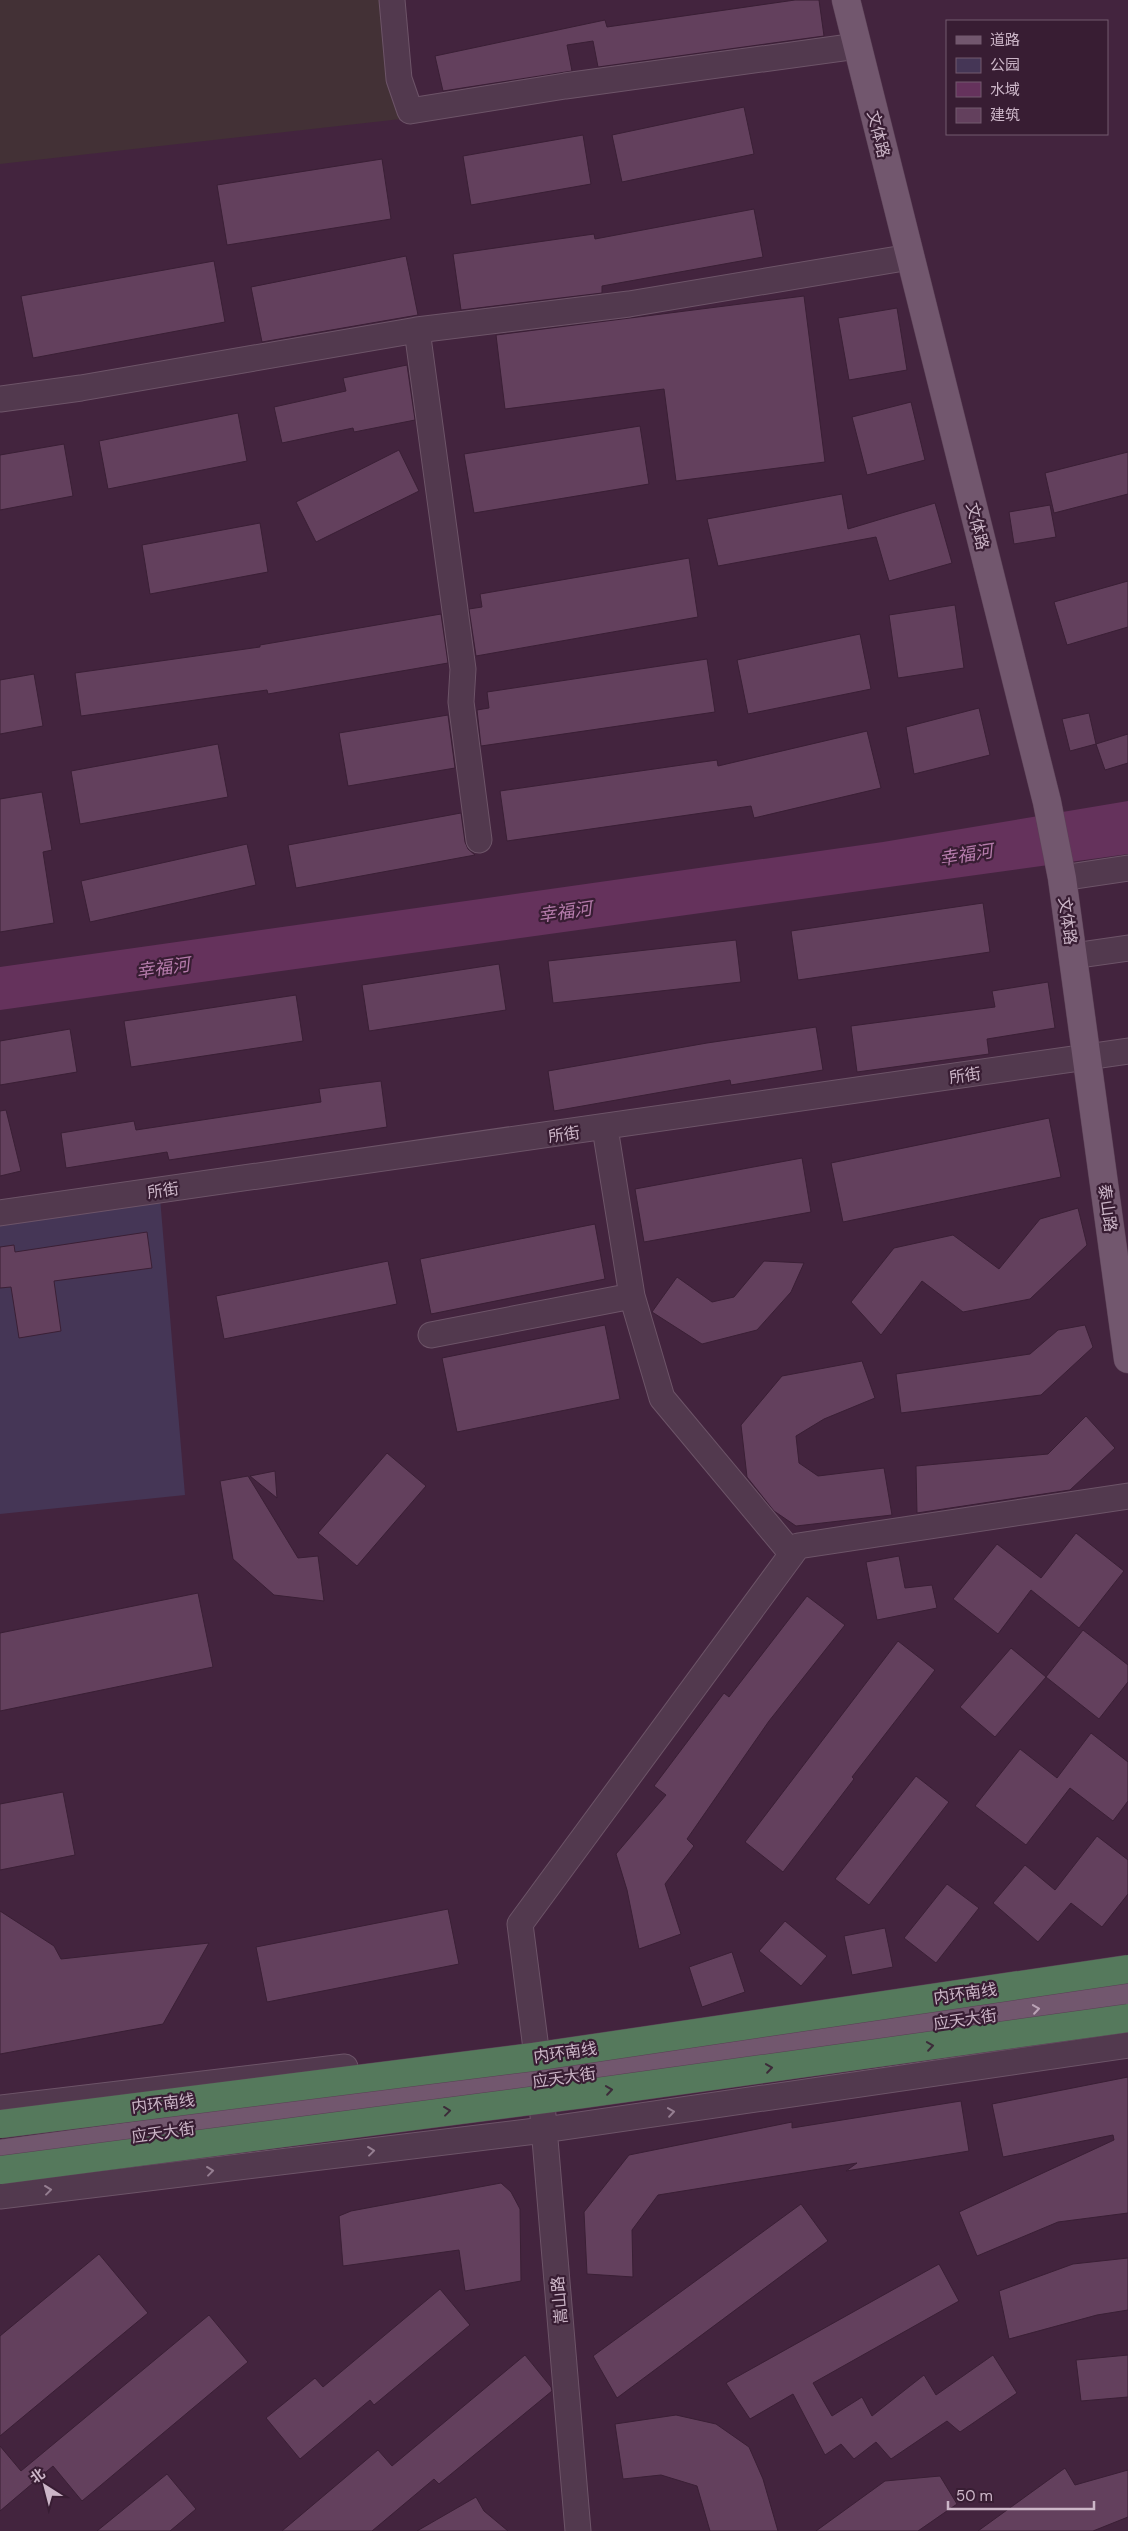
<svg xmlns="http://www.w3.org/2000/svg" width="1128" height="2531" viewBox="0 0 1128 2531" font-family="'DM Sans','Noto Sans SC',sans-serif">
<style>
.medical{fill:#433136}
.green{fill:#453656}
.water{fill:#65325c}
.building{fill:#63405d;stroke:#3a1f35}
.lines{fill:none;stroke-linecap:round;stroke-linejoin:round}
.minor-casing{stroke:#6d5468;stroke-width:27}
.major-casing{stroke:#5c4257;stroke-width:29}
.minor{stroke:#52394e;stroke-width:25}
.major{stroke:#72576e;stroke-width:28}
.highway-bridge-casing{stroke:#5a4055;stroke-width:29;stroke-linecap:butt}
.highway-bridge{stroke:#55795c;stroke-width:28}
.oneway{stroke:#baa3b6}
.oneway2{stroke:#3c2b39}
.oneway3{stroke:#957e91}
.labels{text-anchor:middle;stroke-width:4.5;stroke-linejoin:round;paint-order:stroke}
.street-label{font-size:16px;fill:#ccb6c8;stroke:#381d33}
.water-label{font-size:18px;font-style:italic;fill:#b67cac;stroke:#381d33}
</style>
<rect width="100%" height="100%" fill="#43243e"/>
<path class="medical" d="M0 0H388L401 119 0 164Z"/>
<path class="green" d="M159 1186 185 1495 0 1514V1210Z"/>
<path class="water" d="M1128 801V854L0 1010V967L883 842Z"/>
<path class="building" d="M795 0H819L824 36 598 67 593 41 567 45 572 71 443 91 435 56 605 20 607 27Z
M744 107 754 154 622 182 612 135Z
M583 135 591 184 471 205 463 156Z
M382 159 391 219 227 245 217 185Z
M754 209 763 257 602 286V293L461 310 453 254 594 234 595 239Z
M406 256 418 315 262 342 251 287Z
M214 261 225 322 33 358 21 296Z
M804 296 825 462 676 481 664 389 505 409 496 335Z
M897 308 907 370 849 380 838 318Z
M407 365 415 420 354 432 353 428 282 443 274 407 346 391 343 378Z
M911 402 925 460 867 475 852 417Z
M238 413 247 461 108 489 99 441Z
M640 426 649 484 474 513 464 454Z
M64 444 73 496 0 510V455Z
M399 450 419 491 316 542 296 502Z
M1128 452V494L1054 513 1045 473Z
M842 494 848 529 935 503 952 563 889 581 876 537 718 566 707 519Z
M1050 505 1056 537 1014 544 1009 512Z
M260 523 268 572 150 594 142 545Z
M689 558 698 617 476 656 469 609 482 607 480 594Z
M1128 581V627L1067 645 1054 602Z
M955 605 964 668 898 678 889 615Z
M441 614 448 663 268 694 267 690 81 716 75 673 260 647V645Z
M860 634 871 689 748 714 737 660Z
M707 659 715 712 481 746 477 710 489 708 487 692Z
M34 674 43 726 0 734V680Z
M979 708 990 755 914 774 906 727Z
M1089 713 1096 744 1070 751 1062 719Z
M448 715 455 768 348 786 339 733Z
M867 731 881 788 754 818 751 806 507 841 500 791 717 760 718 766Z
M1128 734V763L1105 770 1096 744Z
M218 744 228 797 80 824 71 771Z
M42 792 52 850 43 852 54 923 0 932V799Z
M461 813 465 842 468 849 475 855 296 888 288 845Z
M247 844 256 885 90 922 81 881Z
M983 903 990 952 798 980 791 931Z
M736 940 741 982 553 1003 548 961Z
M499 964 506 1010 369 1031 362 985Z
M1048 982 1055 1028 987 1039 989 1054 857 1072 851 1026 995 1007 992 991Z
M296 995 303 1041 131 1067 124 1021Z
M816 1027 823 1070 731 1085 730 1080 554 1111 548 1071 707 1043Z
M70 1029 77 1072 0 1085V1041Z
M381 1081 387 1127 169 1160 167 1152 66 1168 61 1133 134 1121 136 1130 321 1102 319 1089Z
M6 1110 21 1171 0 1176V1111Z
M1049 1118 1061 1177 843 1222 831 1163Z
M802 1158 811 1212 644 1242 635 1189Z
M1078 1208 1087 1245 1030 1299 963 1312 922 1281 881 1335 851 1302 894 1248 953 1235 999 1269 1040 1219Z
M595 1224 605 1279 431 1314 420 1259Z
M147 1232 152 1268 54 1281 61 1331 19 1338 11 1287 0 1288V1247L14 1245 15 1252Z
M388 1261 397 1304 224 1339 216 1296Z
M764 1261 804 1263 791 1292 757 1330 702 1344 652 1312 677 1277 712 1302 734 1297Z
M605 1325 620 1399 457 1432 442 1358Z
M1085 1325 1093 1347 1041 1395 901 1413 896 1374 1030 1354 1058 1330Z
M862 1361 875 1398 824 1419 796 1436 799 1463 818 1476 884 1468 892 1515 796 1526 774 1511 747 1477 741 1425 782 1376Z
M1086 1416 1115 1448 1070 1490 917 1513 916 1466 1048 1454Z
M387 1453 426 1486 357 1566 318 1533Z
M275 1471 277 1498 250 1476Z
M248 1476 298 1558 318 1556 324 1601 274 1595 233 1559 220 1481Z
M1076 1533 1124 1571 1079 1628 1031 1590 998 1634 953 1599 997 1544 1041 1578Z
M899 1556 905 1588 932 1585 937 1608 877 1620 866 1562Z
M198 1593 213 1667 0 1711V1633Z
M807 1596 845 1625 769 1721 687 1839 694 1846 665 1884 681 1934 639 1949 627 1890 616 1854 666 1795 654 1786 724 1693 729 1697Z
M1083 1630 1128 1665V1682L1099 1719 1046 1677Z
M898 1641 935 1670 852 1777 854 1779 783 1872 745 1842Z
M1011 1648 1046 1677 995 1737 960 1707Z
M1091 1733 1128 1762V1801L1113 1821 1070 1788 1026 1845 975 1806 1020 1749 1057 1778Z
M916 1776 949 1802 869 1905 835 1879Z
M63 1792 75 1855 0 1870V1804Z
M1097 1836 1128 1860V1894L1102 1927 1071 1903 1038 1942 993 1903 1025 1865 1055 1890Z
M947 1884 979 1908 936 1963 904 1938Z
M448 1909 459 1964 267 2002 256 1947Z
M0 1911 54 1946 61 1959 209 1943 163 2024 0 2054Z
M785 1921 827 1956 801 1986 759 1951Z
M885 1928 893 1967 852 1975 844 1936Z
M732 1952 745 1992 702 2007 689 1967Z
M1128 2077V2213L1058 2222 977 2256 959 2212 1114 2140 1113 2135 1003 2157 992 2104Z
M961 2101 969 2151 846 2171 857 2163 658 2195 632 2230 633 2277 587 2274 584 2212 629 2155 792 2122V2128Z
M501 2183 511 2192 520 2209 521 2281 465 2291 459 2250 343 2266 339 2216 351 2211Z
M801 2204 828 2241 617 2398 593 2356Z
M99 2254 148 2313 0 2436V2336Z
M1128 2258V2310L1097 2315 1009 2339 999 2291 1073 2264Z
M939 2264 959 2301 813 2383 832 2416 862 2397 872 2416 924 2375 936 2395 993 2355 1017 2393 960 2432 947 2421 891 2459 876 2442 854 2459 841 2444 825 2455 793 2394 750 2419 726 2383Z
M440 2289 470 2325 374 2405 370 2400 300 2459 266 2418 315 2378 323 2387Z
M209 2315 248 2362 82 2501 53 2466 0 2511V2446L21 2471Z
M525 2355 551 2387 552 2391 439 2484 434 2479 372 2531H282L378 2450 392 2466Z
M1128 2355V2397L1081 2401 1076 2360Z
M676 2415 716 2424 749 2447 763 2479 778 2531H710L697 2486 661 2475 623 2479 615 2424Z
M1065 2468 1075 2485 1128 2470V2517L1093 2531H978Z
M167 2474 196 2509 170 2531H97Z
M940 2476 957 2504 918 2531H816L885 2481Z
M476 2497 484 2511 508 2531H417Z"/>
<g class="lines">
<defs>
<path id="minor" d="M392 0 399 79 410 111 565 86 857 46
M417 330 463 669 461 702 479 840
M0 399 81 388 417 330 629 304 910 257
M1062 878 1128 868
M1073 956 1128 948
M605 1128 632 1296
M0 1213 1128 1051
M431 1335 632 1296 662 1398 792 1554 520 1924 540 2080 578 2531
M792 1554 798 1546 1128 1496
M0 2108 345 2067
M0 2196 544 2130 1128 2045"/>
<path id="major" d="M846 0 1047 802 1062 878 1128 1359
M0 2154 411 2098 1128 1996"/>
</defs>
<use href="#minor" class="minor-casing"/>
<use href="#major" class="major-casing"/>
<use href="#minor" class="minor"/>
<use href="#major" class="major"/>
<defs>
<path id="highway-bridge" d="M0 2124 533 2057 1128 1969
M0 2170 583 2094 1128 2018"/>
</defs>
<use href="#highway-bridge" class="highway-bridge-casing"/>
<use href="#highway-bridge" class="highway-bridge"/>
</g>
<defs><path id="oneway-chevron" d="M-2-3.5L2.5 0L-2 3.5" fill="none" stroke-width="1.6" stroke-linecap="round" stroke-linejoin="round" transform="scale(1.25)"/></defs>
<use class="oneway" href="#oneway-chevron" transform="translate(1036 2009) rotate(-8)"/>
<g class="oneway2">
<use href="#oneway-chevron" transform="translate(930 2046) rotate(-8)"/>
<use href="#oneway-chevron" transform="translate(769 2068) rotate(-8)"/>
<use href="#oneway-chevron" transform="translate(609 2090) rotate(-8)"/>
<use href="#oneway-chevron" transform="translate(447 2111) rotate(-7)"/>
</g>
<g class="oneway3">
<use href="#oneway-chevron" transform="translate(671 2112) rotate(-8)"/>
<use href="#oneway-chevron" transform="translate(371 2151) rotate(-7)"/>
<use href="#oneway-chevron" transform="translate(210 2171) rotate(-7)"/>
<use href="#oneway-chevron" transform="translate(48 2190) rotate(-7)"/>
</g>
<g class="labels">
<g class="street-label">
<text transform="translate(879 134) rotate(76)" y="6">文体路</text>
<text transform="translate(978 526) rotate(76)" y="6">文体路</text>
<text transform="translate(1068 921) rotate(82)" y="6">文体路</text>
<text transform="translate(965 1075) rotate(-8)" y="6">所街</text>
<text transform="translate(564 1134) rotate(-8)" y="6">所街</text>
<text transform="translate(163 1190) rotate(-8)" y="6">所街</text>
<text transform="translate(1108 1208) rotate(82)" y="6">泰山路</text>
<text transform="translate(965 1993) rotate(-8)" y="6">内环南线</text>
<text transform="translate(965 2019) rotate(-8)" y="6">应天大街</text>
<text transform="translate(565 2052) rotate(-8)" y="6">内环南线</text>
<text transform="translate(564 2077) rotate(-8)" y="6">应天大街</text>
<text transform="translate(163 2103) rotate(-7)" y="6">内环南线</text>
<text transform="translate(163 2132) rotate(-8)" y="6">应天大街</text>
<text transform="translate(559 2300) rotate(-95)" y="6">嵩山路</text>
</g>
<g class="water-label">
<text transform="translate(966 855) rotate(-9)" y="6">幸福河</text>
<text transform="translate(565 912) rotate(-8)" y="6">幸福河</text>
<text transform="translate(163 968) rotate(-8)" y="6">幸福河</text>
</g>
</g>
<rect x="946" y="20" width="162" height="115" fill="#381d33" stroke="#735a6f"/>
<rect x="956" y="36" width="25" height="8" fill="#72576e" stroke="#735a6f"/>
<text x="990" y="45" font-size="15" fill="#ccb6c8">道路</text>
<rect x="956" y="58" width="25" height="15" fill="#453656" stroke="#735a6f"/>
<text x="990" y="70" font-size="15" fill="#ccb6c8">公园</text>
<rect x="956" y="82" width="25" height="15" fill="#65325c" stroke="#735a6f"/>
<text x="990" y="95" font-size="15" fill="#ccb6c8">水域</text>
<rect x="956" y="108" width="25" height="15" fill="#63405d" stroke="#735a6f"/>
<text x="990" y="120" font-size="15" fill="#ccb6c8">建筑</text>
<g transform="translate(45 2486) rotate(324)" stroke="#381d33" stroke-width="4" paint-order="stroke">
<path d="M0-4L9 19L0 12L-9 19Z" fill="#ccb6c8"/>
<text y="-8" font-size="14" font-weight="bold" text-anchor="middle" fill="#ccb6c8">北</text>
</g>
<path d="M948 2501v8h146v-8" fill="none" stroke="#ccb6c8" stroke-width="2.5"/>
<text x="956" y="2501" font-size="15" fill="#ccb6c8" stroke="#381d33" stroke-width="4" paint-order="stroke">50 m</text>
</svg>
